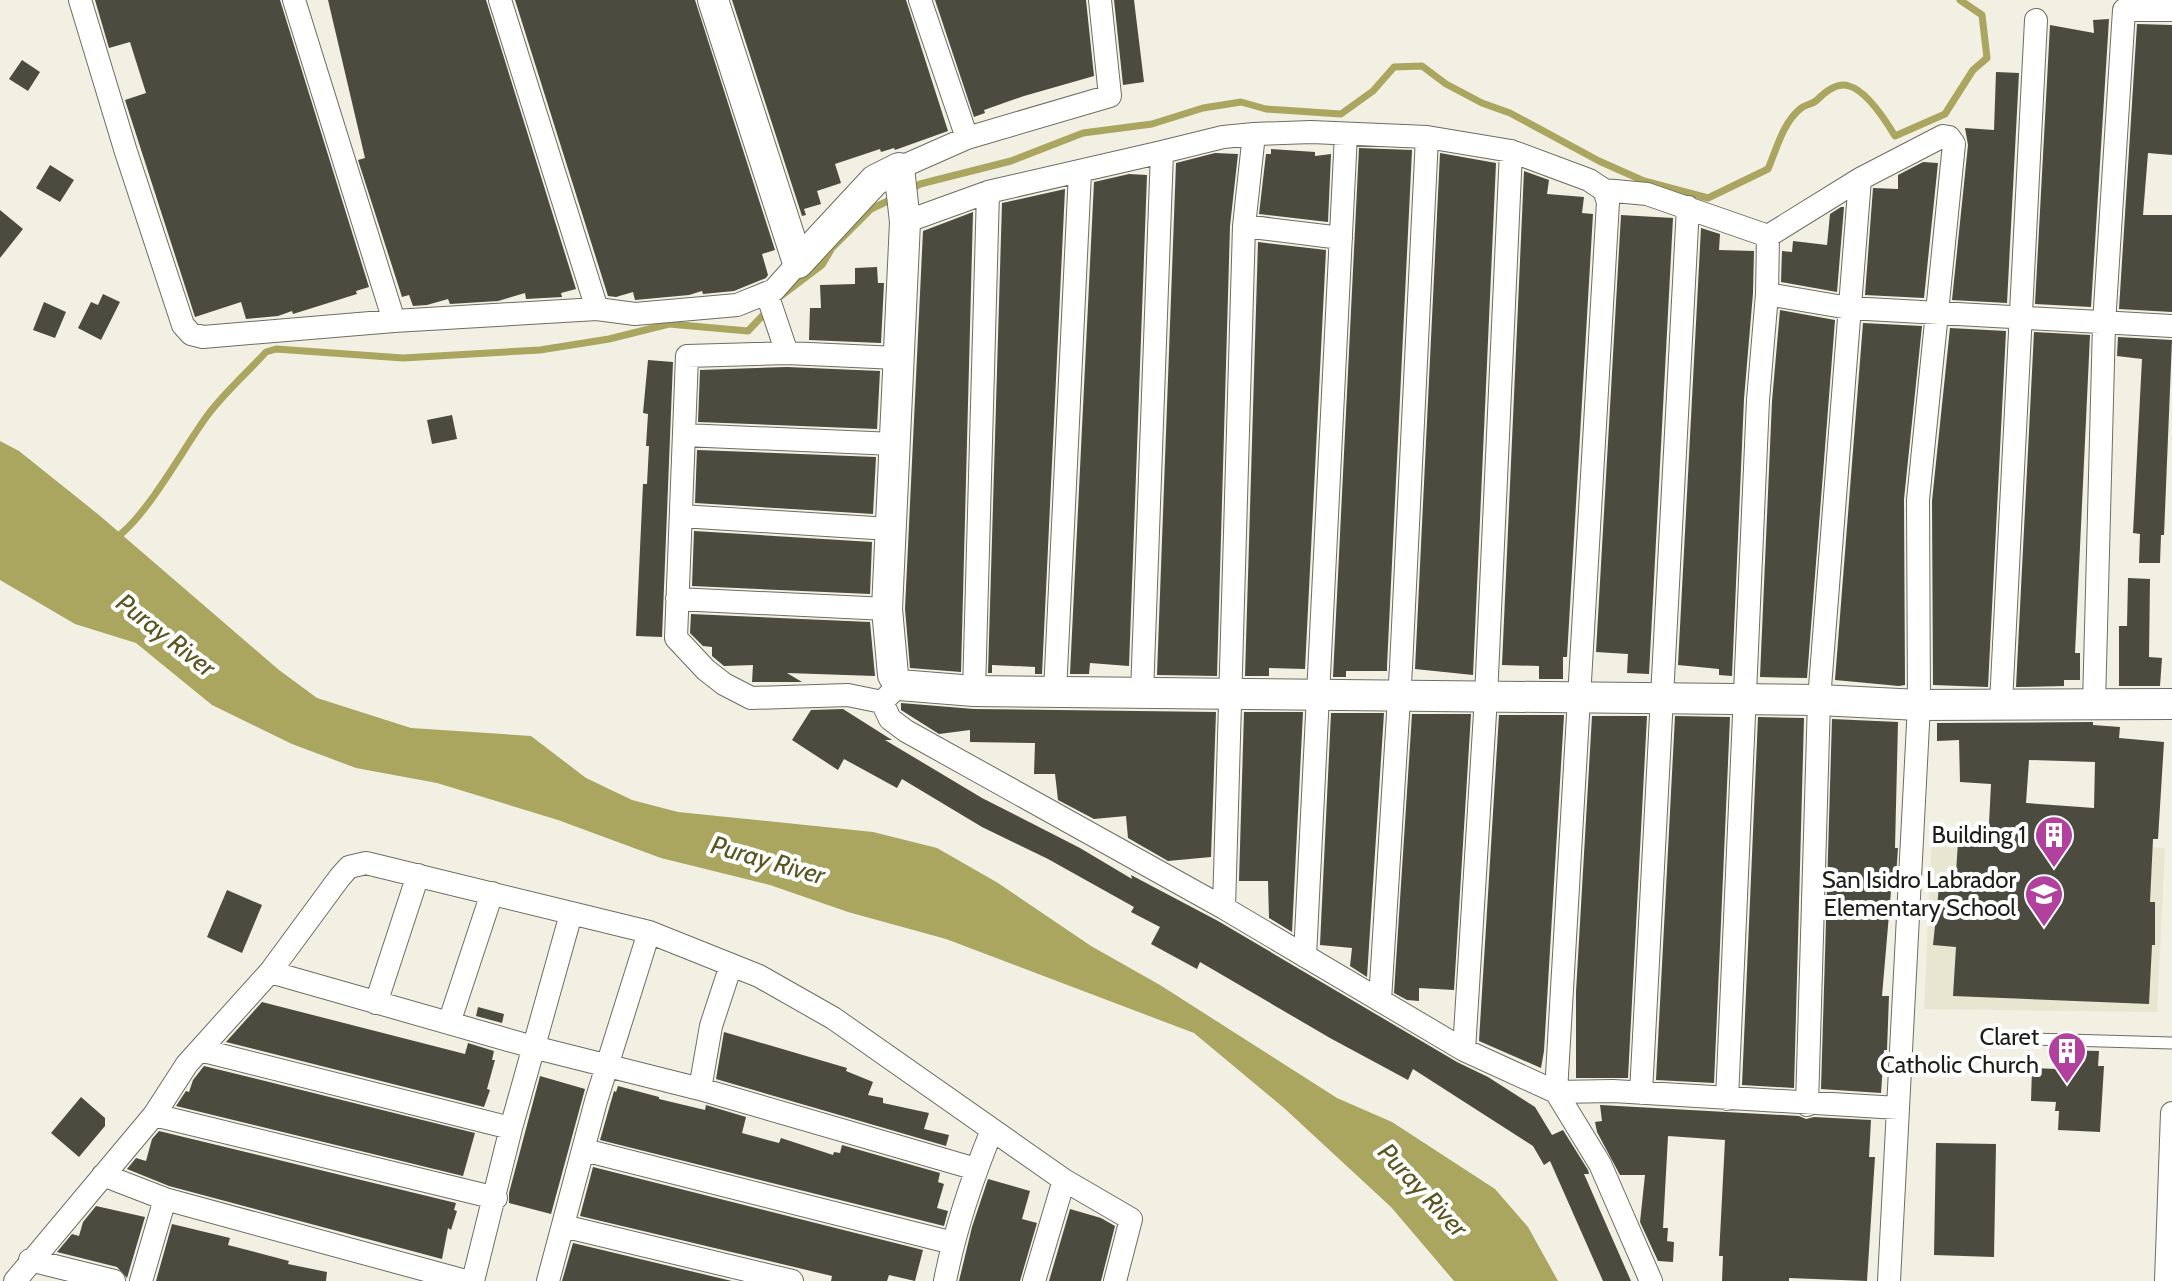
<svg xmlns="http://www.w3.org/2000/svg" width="2172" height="1281" viewBox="0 0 2172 1281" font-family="Cabin,sans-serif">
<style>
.built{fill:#e7e6d0}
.water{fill:#aaa55f}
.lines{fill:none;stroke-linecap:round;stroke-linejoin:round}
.stream{stroke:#aaa55f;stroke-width:7}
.building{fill:#4b4b3f;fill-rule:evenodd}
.lane-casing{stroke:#6e6d61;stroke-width:13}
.street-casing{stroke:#6e6d61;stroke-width:24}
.secondary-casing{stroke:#6e6d61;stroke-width:32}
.lane{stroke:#fff;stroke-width:11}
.street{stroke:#fff;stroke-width:22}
.secondary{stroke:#fff;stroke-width:30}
.labels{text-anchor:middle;stroke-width:8;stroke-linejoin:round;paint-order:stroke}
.poi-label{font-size:24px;fill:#1d1d18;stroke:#fff;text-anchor:end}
.water-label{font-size:26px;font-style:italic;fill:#5a5621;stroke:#fff}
</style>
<rect width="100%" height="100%" fill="#f1f0e2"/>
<path class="built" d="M1932 835 2165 848 2157 1012 1924 1009Z"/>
<path class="water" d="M0 441 19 451 99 515 279 670 317 698 411 728 531 736 586 778 632 800 678 812 873 832 937 848 998 883 1091 946 1160 985 1337 1098 1392 1122 1495 1189 1528 1227 1558 1281H1454L1391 1207 1284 1108 1194 1033 946 939 848 912 770 885 661 858 558 820 437 783 356 768 292 744 212 705 136 643 75 624 0 580Z"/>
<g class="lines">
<path class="stream" d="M909 191 920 184 1011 161 1083 133 1152 124 1203 108 1241 102 1266 109 1341 114 1373 91 1394 67 1422 66 1446 84 1482 103 1510 113 1599 161 1644 181 1708 198 1768 169C1777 148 1783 123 1800 109 1805 104 1812 105 1817 100 1824 93 1837 82 1849 86 1867 91 1886 121 1895 136L1945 114 1973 70 1987 58 1982 15 1960 0
M781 296 822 265 832 248 871 209 894 198
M114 539C145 520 184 447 207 416 224 393 247 373 266 352L276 349 403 358 540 350 609 339 669 324 748 331 767 311"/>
</g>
<path class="building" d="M95 0H280L369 287 356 291 357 294 293 314 292 311 278 316 246 319 241 302 195 317 125 100 146 93 130 42 109 48Z
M328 0H486L576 289 561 293 562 297 526 299 525 293 498 301 450 304 448 299 427 305 413 306 409 295 402 297 358 160 365 158Z
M515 0H695L775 250 762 254 768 275 766 278 734 291 703 294 702 291 689 295 635 300 633 292 616 297 608 296Z
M732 0H906L948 131 895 150 894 148 881 152 880 149 835 164 841 183 817 191 821 204 804 209 806 215 802 216Z
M935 0H1086L1094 76 1024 96 984 110 985 113 974 117Z
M1114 0H1134L1144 82 1123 85Z
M2109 19 2091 307 2035 304 2050 25 2094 33 2093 20Z
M2137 24 2172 25V155L2148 153 2143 215H2172V312L2119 309Z
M22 60 40 72 28 91 9 79Z
M1996 72 2019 73 2007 303 1952 300 1968 145 1965 128 1994 130Z
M1359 148 1412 150 1387 666V671H1346V677H1333Z
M1271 149 1315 152V156L1331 154 1328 222 1259 214 1266 154H1271Z
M1215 153 1238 154 1230 226 1217 676 1157 675 1176 163Z
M1440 153 1496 163 1473 675 1415 669Z
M1923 162 1938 163 1924 298 1865 295 1873 188 1898 189V175Z
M50 165 74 180 60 202 36 188Z
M1524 171 1549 180 1547 194 1584 197 1582 213 1593 214 1567 657H1563V679H1539V666L1502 665Z
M1129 174 1147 175 1129 666 1090 663 1089 674H1070L1094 182Z
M1065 189 1042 674H1035V667L992 665V673H988L1002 203Z
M1841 207H1844L1837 292 1781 282 1782 251 1792 252 1793 241 1827 245 1830 214Z
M0 210 23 229 0 258Z
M973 212 961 672 910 668 905 609 923 231Z
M1621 215 1673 218 1649 674 1627 673 1628 654 1596 652Z
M1701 228 1720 234 1719 250 1754 251 1753 293 1744 399 1732 676 1719 675V669L1678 665Z
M1258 242 1326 250 1305 669 1269 668V676H1245Z
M877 267 878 283H884L881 343 809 340 810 308H821L820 285 855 284V268Z
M103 294 120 302 101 340 78 328 91 302 98 305Z
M44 302 66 312 55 338 33 330Z
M1780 310 1835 320 1807 678 1760 677 1772 401Z
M1863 323 1922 326 1904 499 1905 685 1899 686 1835 680Z
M1950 328 2006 331 1988 687 1933 685 1932 501Z
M2034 332 2090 335 2075 653H2080V680H2064V686L2016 687Z
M2118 337 2172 340 2164 535H2161L2160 563H2139L2140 534 2133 533 2142 359 2117 356Z
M648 360 673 362 662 637 636 636 643 484H647L649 446H646L648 414 643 413Z
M787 367 880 371 877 429 698 422 700 370Z
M452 415 457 439 432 444 427 420Z
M697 450 876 457 873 514 695 503Z
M694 531 872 542 870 594 692 586Z
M2128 578 2150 579 2149 657 2162 658 2160 686H2119V626H2127Z
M691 614 870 622 875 676 787 673 802 682H752L753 665 724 666 712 656V647L703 646 690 633Z
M901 703 974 709 1216 712 1211 857 1168 861 1128 838 1126 816 1094 819 1058 800 1055 774H1034L1035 743 970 742V730L939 734 901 710Z
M843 709 892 740H885L982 798 1080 848 1132 879 1131 875 1218 921 1457 1062 1488 1077 1535 1107 1552 1135 1563 1130 1588 1170 1589 1174H1584L1631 1281H1603L1550 1161 1544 1165 1533 1146 1413 1069 1408 1080 1330 1038 1200 962 1197 969 1151 944 1160 927 1131 912 1134 907 1048 859 982 827 902 779 897 788 844 759 838 770 792 740 811 710Z
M1244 712H1303L1292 932 1269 918 1268 881H1239Z
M1331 713H1384L1367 977 1350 966 1352 948 1320 945Z
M1412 714H1471L1454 990 1419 988V1001L1407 1000 1394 993Z
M1499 715H1564L1544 1051 1541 1068 1479 1041Z
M1592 716H1647L1628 1078H1576V992Z
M1675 716 1730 717 1714 1083 1656 1080Z
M1758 717 1804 718 1794 1088 1742 1085Z
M1832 719 1898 722 1895 848H1898L1895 891H1891L1882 996H1889L1887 1050H1884L1881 1093 1821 1089Z
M2093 722V725L2120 727 2119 738 2164 742 2158 839H2153L2150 902H2155V945H2152L2149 1004 1953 996 1956 947 1933 945 1939 887 1955 888 1958 842 1988 844 1991 784 1960 782 1959 740 1937 741V723ZM2029 760 2095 762 2094 808 2026 803Z
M227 890 262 905 242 953 207 937Z
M262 1002 465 1054 468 1043 494 1051 492 1060H495L487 1089 490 1090 484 1107 226 1042Z
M478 1007 504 1014 502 1023 476 1016Z
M724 1032 847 1068 846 1071 873 1082 868 1095 883 1098V1103L929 1113 924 1129 949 1135 946 1146 716 1079Z
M2058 1050 2099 1051 2098 1066H2104L2100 1132 2058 1130 2059 1111H2055L2056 1102 2031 1101 2032 1068 2057 1069Z
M204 1066 475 1133 463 1176 176 1106 186 1091 189 1092 193 1080Z
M540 1076 585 1089 551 1214 509 1203V1193Z
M618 1086 659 1097V1099L705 1110 706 1105 746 1117 742 1133 779 1143 781 1138 833 1155 834 1152 840 1153 842 1145 940 1173 938 1182 944 1184 937 1208 948 1211 944 1226 600 1140 614 1091 616 1092Z
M81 1097 105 1118V1126L79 1157 51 1133Z
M1600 1105 1799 1116 1806 1119 1814 1117 1871 1120 1869 1157H1875L1867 1281 1789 1278V1281H1722L1723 1256H1719L1725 1140 1668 1136 1663 1228H1668L1667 1241 1674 1242 1673 1262 1658 1261 1640 1222 1645 1175H1620L1597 1132 1595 1122 1602 1121Z
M159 1131 456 1203 454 1210 457 1211 451 1230 448 1228 442 1259 169 1186 127 1169 136 1158 146 1161 152 1139Z
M1936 1143 1996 1144 1994 1257 1934 1255Z
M593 1167 923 1250 915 1281 889 1275 887 1281H831L832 1276 580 1216Z
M988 1179 1030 1191 1022 1219 1037 1223 1020 1281H959L972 1227Z
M96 1206 145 1217 127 1278 117 1267 57 1252 72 1234 79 1236 83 1222Z
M1070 1209 1101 1218 1115 1226 1101 1281H1049Z
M172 1224 230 1238 228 1245 289 1261 288 1264 327 1272 326 1281H156Z
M573 1243 732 1281H562Z"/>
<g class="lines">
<defs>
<path id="lane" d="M2028 1039 2172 1043"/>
<path id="street" d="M80 0 126 152 183 325 191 334 203 337 394 321 597 309 635 314 737 305 774 290 798 263
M294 0 394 321
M500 0 597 309
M920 0 967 138
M899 168 967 138 1110 96 1100 0
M1604 190 1647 194 1768 236 1860 179 1943 136 1949 137 1954 144 1918 500 1919 705 1889 1281
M905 222 988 192 1162 152
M1244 226 1341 238
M767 294 787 353
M1767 294 1768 236
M684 435 894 444
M681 516 890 529
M677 599 887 609
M974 691 988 192
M892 692 882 702 848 695 751 698 724 684 706 670 676 638 687 356 787 353 897 358
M1055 692 1080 172
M1142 693 1162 152 1223 137 1254 134 1311 132 1427 137 1511 151 1589 180 1604 190 1608 202 1556 1092 1600 1164 1651 1281
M882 702 890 719 906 731 1224 908 1464 1050 1556 1092 1613 1091 1898 1108
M2001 703 2036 20
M2094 704 2104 324 2124 10H2172
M1224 908 1244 226 1254 134
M1305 956 1346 134
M270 972 533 1047 700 1089 976 1169
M1380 1000 1401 667 1427 137
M376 1003 418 875
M449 1023 492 893
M200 1050 511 1128
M1464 1050 1486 697 1511 151
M700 1089 711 1026 731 965
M1641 1093 1688 207
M1727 1099 1758 400 1767 294 1849 308 2172 326
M1807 1105 1819 700 1860 179
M154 1115 496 1198
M584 1150 953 1243
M103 1175 165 1199 466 1281
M563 1226 792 1281
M30 1260 114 1281
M15 1281 154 1115 187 1064 270 972 340 877 349 867 366 863 649 932 759 976 833 1018 1064 1180 1131 1219 1115 1281
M141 1281 165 1199
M473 1281 511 1128 571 914
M548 1281 596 1101 649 932
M945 1281C955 1229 972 1179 992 1130
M1034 1281 1064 1180
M2166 1281 2172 1113"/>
<path id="secondary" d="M713 0 798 263 875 180 899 168 905 222 887 609 893 675 899 685 974 691 1819 700 1919 705 2172 704"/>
</defs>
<use href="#lane" class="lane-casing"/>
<use href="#street" class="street-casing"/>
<use href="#secondary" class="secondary-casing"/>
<use href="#lane" class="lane"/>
<use href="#street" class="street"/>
<use href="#secondary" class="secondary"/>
</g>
<defs>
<symbol id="building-pin" viewBox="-11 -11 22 30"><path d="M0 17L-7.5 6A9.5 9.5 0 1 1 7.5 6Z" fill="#b2419d" stroke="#fff"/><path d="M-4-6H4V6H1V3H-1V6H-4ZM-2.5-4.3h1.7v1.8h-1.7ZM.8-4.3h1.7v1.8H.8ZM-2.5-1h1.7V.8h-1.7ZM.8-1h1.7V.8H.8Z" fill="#fff"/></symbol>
<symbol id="school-pin" viewBox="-11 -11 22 30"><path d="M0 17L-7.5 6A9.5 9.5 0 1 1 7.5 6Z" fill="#b2419d" stroke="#fff"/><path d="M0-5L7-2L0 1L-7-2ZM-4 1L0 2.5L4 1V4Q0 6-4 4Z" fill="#fff"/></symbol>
</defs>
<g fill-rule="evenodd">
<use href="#building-pin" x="2032" y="813" width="44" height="60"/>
<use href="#school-pin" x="2022" y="872" width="44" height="60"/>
<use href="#building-pin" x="2045" y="1029" width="44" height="60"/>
</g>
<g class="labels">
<g class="poi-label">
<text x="2026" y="843">Building 1</text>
<text x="2016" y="888">San Isidro Labrador<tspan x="2016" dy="28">Elementary School</tspan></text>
<text x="2039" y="1045">Claret<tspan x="2039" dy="28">Catholic Church</tspan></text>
</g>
<g class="water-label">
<text transform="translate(166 635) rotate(38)" y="9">Puray River</text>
<text transform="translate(768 860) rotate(16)" y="9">Puray River</text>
<text transform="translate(1423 1190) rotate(47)" y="9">Puray River</text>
</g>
</g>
</svg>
